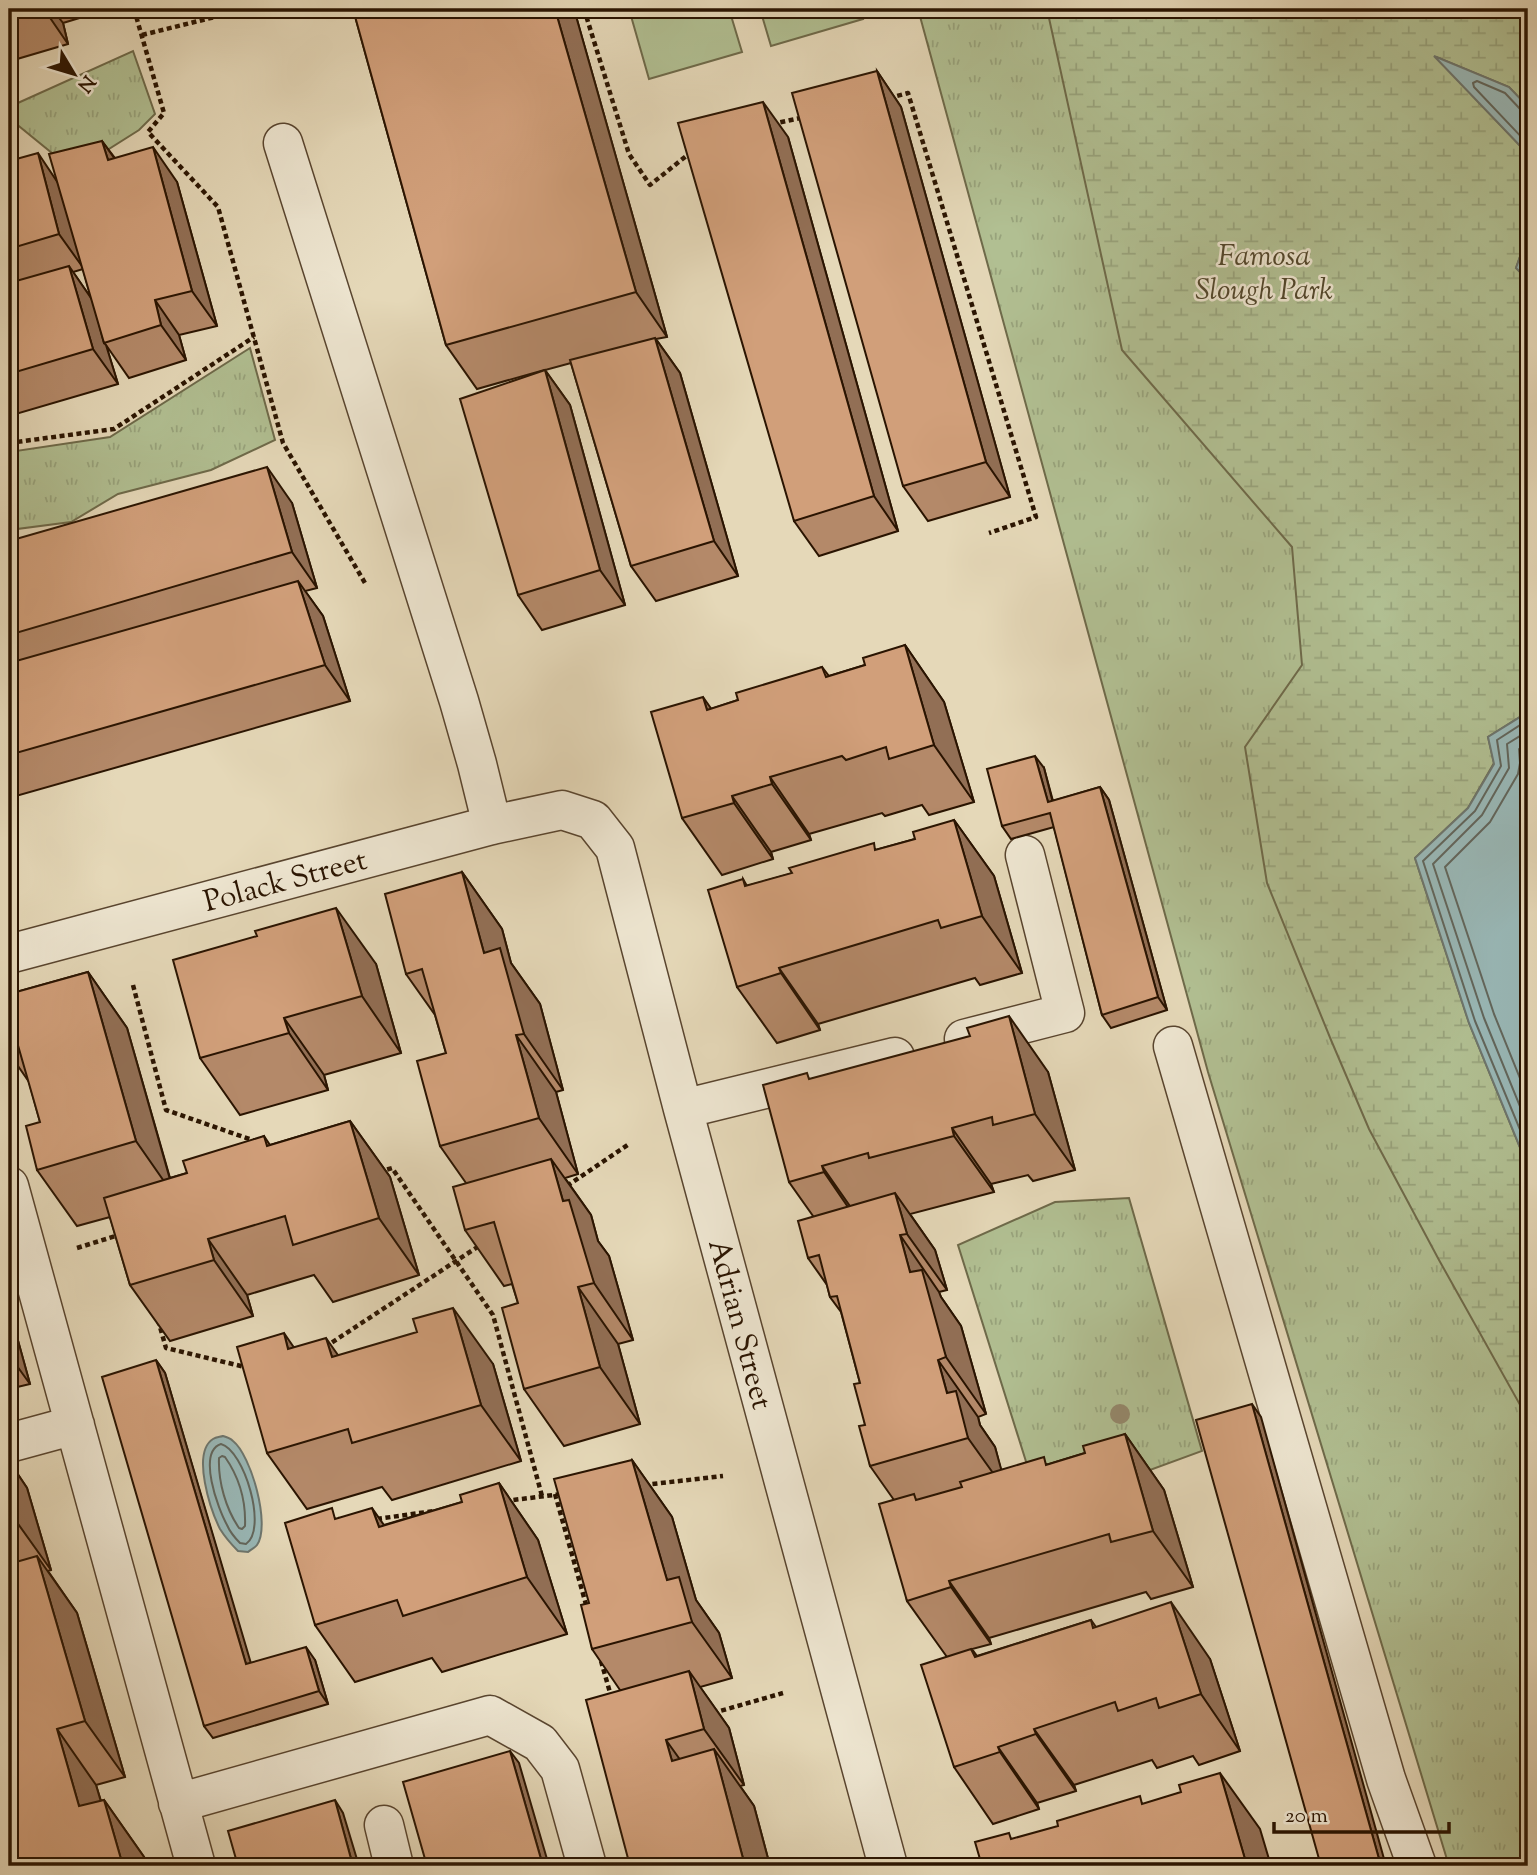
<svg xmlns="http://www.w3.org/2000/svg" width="1537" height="1875" viewBox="0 0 1537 1875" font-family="'Sorts Mill Goudy',serif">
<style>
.grass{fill:url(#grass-tufts);stroke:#6e6a4a;stroke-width:2}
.wetland{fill:url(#wetland-marsh);stroke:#6e6a4a;stroke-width:2}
.garden{fill:#b1bf92;stroke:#6e6a4a;stroke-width:2}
.water{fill:#99b8b7;stroke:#6d766e;stroke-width:2}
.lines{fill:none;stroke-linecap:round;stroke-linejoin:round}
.shore{stroke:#62665c;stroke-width:2}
.minor-casing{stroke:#59452f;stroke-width:41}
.path{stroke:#2a1401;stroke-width:4.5;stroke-dasharray:5 3.5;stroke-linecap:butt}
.minor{stroke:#eee6d1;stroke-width:38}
.tree{fill:#94886b}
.wall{fill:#b48969;stroke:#2a1401;stroke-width:2;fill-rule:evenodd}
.shaded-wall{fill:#926f55;stroke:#2a1401;stroke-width:2}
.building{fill:#d19f7a;stroke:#2a1401;stroke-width:2}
.labels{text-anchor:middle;stroke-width:5;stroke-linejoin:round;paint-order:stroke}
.park-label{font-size:30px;font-style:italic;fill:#52472c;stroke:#eee6d1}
.street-label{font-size:30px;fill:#2a1401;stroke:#eee6d1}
</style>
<defs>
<pattern id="grass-tufts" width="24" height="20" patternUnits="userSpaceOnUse" patternTransform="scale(1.75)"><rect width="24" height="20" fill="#b1bf92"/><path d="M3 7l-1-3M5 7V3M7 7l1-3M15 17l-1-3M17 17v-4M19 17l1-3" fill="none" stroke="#98a37c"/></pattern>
<pattern id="wetland-marsh" width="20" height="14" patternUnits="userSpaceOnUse" patternTransform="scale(1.75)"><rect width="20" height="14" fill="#b1bf92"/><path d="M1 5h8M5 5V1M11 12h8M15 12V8" fill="none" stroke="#98a37c"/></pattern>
</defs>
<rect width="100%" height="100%" fill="#e5d8b8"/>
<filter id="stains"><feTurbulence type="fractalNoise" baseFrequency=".00286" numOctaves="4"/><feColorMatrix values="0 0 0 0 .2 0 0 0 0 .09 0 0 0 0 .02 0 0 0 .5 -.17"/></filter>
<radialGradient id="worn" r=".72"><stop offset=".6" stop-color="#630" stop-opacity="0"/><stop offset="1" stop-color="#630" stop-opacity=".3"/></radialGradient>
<path class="grass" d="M918 9H1528V1866H1449L1208 1072Z
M133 51 155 114 139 130 74 171 9 118V107Z
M250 348 275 440 211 470 118 494 71 522 9 530V452L110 437Z
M1129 1198 1202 1451 1120 1481 1034 1487 958 1245 1055 1202Z"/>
<path class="wetland" d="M1047 9H1528V107L1509 87 1436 57 1526 152H1528V192H1526L1528 210V234L1516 268 1525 277 1528 275V712L1488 737 1494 763 1468 808 1415 858 1469 1023 1528 1167V1419L1439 1260 1369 1129 1331 1040 1267 883 1245 747 1302 665 1292 547 1122 350Z"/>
<path class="garden" d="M629 9H729L742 52 649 79Z
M760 9H860L863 19 771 46Z"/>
<path class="water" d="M1434 56 1509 87 1528 107V152H1526Z
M1528 234V275L1525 277 1516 268Z
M1528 712V1167L1469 1023 1415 858 1468 808 1494 764 1488 737Z
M223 1436C227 1437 230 1438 233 1441 251 1455 271 1525 257 1545 255 1548 251 1549 248 1552L238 1551C231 1544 225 1537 220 1529 211 1511 191 1453 213 1439 216 1437 220 1437 223 1436Z"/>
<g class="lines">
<path class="shore" d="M1528 111 1521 110 1505 93 1477 81 1473 83 1474 87 1528 144
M1528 720 1497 740 1501 766 1475 811 1423 861 1475 1021 1528 1149
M1528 731 1507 744 1509 768 1482 815 1433 864 1484 1018 1528 1126
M1528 743 1519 749 1520 763 1518 774 1490 822 1445 867 1494 1014 1528 1098
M221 1444C244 1450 268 1529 246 1544L240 1543C235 1538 230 1532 227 1525 218 1509 197 1452 221 1444Z
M222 1456 225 1457C239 1477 246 1501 245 1526L242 1529 239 1528C226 1509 218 1482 219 1458Z"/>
<defs>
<path id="minor" d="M283 143 459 701 477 764 492 825
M9 954 492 825 562 810 593 820 615 848 683 1109 888 1866
M964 1039 1065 1013 1025 855
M1173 1046 1386 1779 1417 1866
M683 1109 895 1057
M9 1186 196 1866
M9 1443 75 1425
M178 1803 490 1715 540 1743 560 1769 587 1866
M384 1825 394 1866"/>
</defs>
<use href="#minor" class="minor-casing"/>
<path class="path" d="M134 9 164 113 148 132 218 207 283 443 365 583
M584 9 629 154 650 185 690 153
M142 35 247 9
M889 98 908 93 1036 517 989 533
M772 124 805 117
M9 443 114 429 254 337
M133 985 166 1110 258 1142
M379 1172 392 1168 493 1315 542 1496
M567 1186 629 1144
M77 1248 119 1235
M158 1320 166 1348 245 1367
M325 1347 482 1244
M644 1485 723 1476
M555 1494 587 1608
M505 1501 562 1494
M377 1519 434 1511
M601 1661 611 1696
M713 1713 783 1693"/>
<use href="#minor" class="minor"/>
</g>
<circle class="tree" cx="1120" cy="1414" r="10"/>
<path class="wall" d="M9 9H105L106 10 63 23 68 44 17 59 9 48Z
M353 9H574L667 337 656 339 680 373 738 576 656 601 631 566 571 363 545 370 570 405 625 605 542 630 518 595 544 370 477 389 446 345Z
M877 71 901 107 1010 497 928 521 903 486Z
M788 137 898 531 819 556 794 521Z
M102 141 115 158 177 182 217 326 179 335 186 360 129 378 106 345 118 384 9 416V161L57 181ZM83 269 91 298 73 272Z
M292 503 317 588 305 591 323 616 350 701 9 798V541Z
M905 645 944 702 974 802 929 815 922 805 885 816 882 813 809 834 811 840 771 852 773 859 722 875 682 818 711 709 738 700 822 667 829 676 865 665Z
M1044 768 1053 801 1100 787 1109 800 1167 1010 1111 1028 1102 1015 1054 827 1011 839 1002 826Z
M954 820 994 876 1022 973 980 985 975 978 818 1024 820 1030 777 1043 737 987 743 879 747 886 915 839Z
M462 872 502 929 511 963 540 1004 563 1090 556 1092 578 1174 565 1178 591 1215 598 1241 609 1256 633 1340 618 1344 640 1424 564 1446 524 1389 518 1303 512 1284 504 1286 465 1230 466 1183 440 1146 446 1053 435 1015 406 974Z
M257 936 376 964 401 1053 324 1075 328 1090 240 1115 200 1058Z
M88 972 127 1028 170 1178 187 1173 264 1136 270 1145 350 1121 390 1177 419 1275 333 1302 314 1275 247 1295 253 1316 170 1341 130 1285 110 1217 77 1226 37 1170 40 1122 29 1082 9 1053V994Z
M1048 1072 1075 1170 1033 1181 1028 1175 991 1184 994 1192 910 1214 935 1250 947 1290 939 1292 941 1297 961 1326 986 1414 978 1417 980 1425 995 1447 1001 1470 1049 1464 1085 1453 1125 1434 1164 1490 1193 1587 1151 1599 1146 1592 989 1638 991 1644 972 1649 977 1656 1091 1620 1096 1627 1210 1659 1240 1751 1199 1765 1193 1756 1157 1768 1152 1760 1074 1785 1076 1791 1037 1803 1039 1809 993 1824 954 1767 947 1657 907 1601 894 1500 870 1466 860 1383 841 1312 830 1297 827 1285 808 1258 813 1216 789 1182 812 1079Z
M9 1308 30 1384 9 1389Z
M294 1347 338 1355 493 1364 521 1461 392 1500 382 1487 307 1509 267 1453Z
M156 1360 165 1373 250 1663 315 1660 328 1704 213 1738 204 1726Z
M632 1460 672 1517 696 1600 719 1633 732 1678 700 1687 729 1728 744 1785 740 1786 754 1806 770 1866 620 1690 592 1649 589 1603Z
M9 1461 27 1488 51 1570 48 1571 77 1613 125 1777 96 1785 101 1801 104 1800 144 1857 14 1850 9 1842Z
M499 1483 538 1540 567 1634 442 1672 432 1658 355 1682 315 1625 339 1518 384 1525 462 1502Z"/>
<path class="shaded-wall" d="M44 9H52L63 23 68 44Z
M555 9H574L667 337 636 292Z
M877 71 901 107 1010 497 986 462Z
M763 102 788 137 898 531 874 496Z
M102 141 127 176 108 160Z
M153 147 177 182 217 326 192 291Z
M38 153 62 189 84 269 59 234Z
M69 266 93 301 104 343 106 345 118 384 93 349Z
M155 300 179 335 186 360 161 325Z
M655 338 680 373 738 576 714 541Z
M545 370 570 405 625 605 600 570Z
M267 467 292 503 317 588 292 552Z
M298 581 323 616 350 701 325 665Z
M905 645 944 702 974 802 934 745Z
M703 697 743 754 707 710Z
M1035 756 1044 768 1056 815 1048 802Z
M770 777 809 834 811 840 772 784Z
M1100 787 1109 800 1167 1010 1158 997Z
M732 796 771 852 773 859 734 803Z
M954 820 994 876 1022 973 982 916Z
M462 872 502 929 511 963 540 1004 563 1090 524 1034 484 953Z
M336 908 376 964 401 1053 362 996Z
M779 968 818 1024 820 1030 781 973Z
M88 972 127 1028 175 1197 136 1141Z
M1009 1016 1048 1072 1075 1170 1035 1114Z
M284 1018 324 1075 328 1090 289 1033Z
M516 1035 556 1092 578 1174 539 1118Z
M350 1121 390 1177 419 1275 379 1218Z
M952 1128 991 1184 994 1192 954 1136Z
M551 1159 591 1215 598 1241 609 1256 633 1340 594 1283 563 1201Z
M822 1166 861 1222 863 1229 824 1172Z
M895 1193 935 1250 947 1290 907 1234Z
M900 1235 939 1292 941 1297 961 1326 986 1414 946 1357 910 1272Z
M208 1239 247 1295 253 1316 214 1260Z
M578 1287 618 1344 640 1424 600 1367Z
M9 1308 30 1384 12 1359 9 1346Z
M453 1308 493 1364 521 1461 481 1405Z
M284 1333 323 1390 288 1349Z
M326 1338 366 1395 332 1357Z
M156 1360 165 1373 255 1677 246 1664Z
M938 1360 978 1417 980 1425 995 1447 1008 1494 968 1438 947 1393Z
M1252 1404 1261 1417 1386 1866H1381Z
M1125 1434 1164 1490 1193 1587 1153 1531Z
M632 1460 672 1517 696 1600 719 1633 732 1678 692 1622 667 1580Z
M9 1461 27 1488 51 1570 11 1514 9 1505Z
M499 1483 538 1540 567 1634 527 1577Z
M372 1508 412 1565 379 1527Z
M37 1556 77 1613 125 1777 85 1721Z
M949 1581 989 1638 991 1644 951 1587Z
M1171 1602 1210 1659 1240 1751 1201 1694Z
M306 1647 315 1660 328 1704 319 1691Z
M689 1671 729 1728 744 1785 704 1729Z
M57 1729 96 1785 119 1863 79 1806Z
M1034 1729 1074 1785 1076 1791 1036 1734Z
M666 1740 706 1796 672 1761Z
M998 1747 1037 1803 1039 1809 1000 1752Z
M714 1749 754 1806 770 1866H745Z
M510 1751 519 1763 549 1866H543Z
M1220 1773 1260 1829 1271 1866H1247Z
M104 1800 144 1857 146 1866H123Z
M335 1800 343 1813 359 1866H353Z"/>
<path class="building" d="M9 9H44L9 19Z
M353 9H555L636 292 446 345Z
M877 71 986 462 903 486 792 93Z
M763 102 874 496 794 521 678 123Z
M102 141 108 160 153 147 192 291 155 300 161 325 104 343 49 154Z
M38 153 59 234 9 249V161Z
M69 266 93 349 9 374V283Z
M655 338 714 541 631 566 570 360Z
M545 370 600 570 518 595 460 399Z
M267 467 292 552 9 635V541Z
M298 581 325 665 9 755V663Z
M905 645 934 745 889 759 886 747 846 760 842 756 770 777 772 784 732 796 734 803 682 818 651 712 703 697 707 710 738 700 736 693 822 667 826 677 865 665 863 658Z
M1035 756 1048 802 1100 787 1158 997 1102 1015 1050 813 1002 826 987 769Z
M954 820 982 916 941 928 938 920 779 968 781 973 737 987 708 890 743 879 745 886 792 873 789 868 874 843 875 850 915 839 913 832Z
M462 872 484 953 500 948 524 1034 516 1035 539 1118 440 1146 417 1061 446 1053 422 969 406 974 385 894Z
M336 908 362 996 284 1018 289 1033 200 1058 173 960 257 936 255 931Z
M88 972 136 1141 37 1170 26 1126 40 1122 17 1042 9 1044V994Z
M1009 1016 1035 1114 993 1125 992 1117 952 1128 954 1136 869 1158 868 1153 822 1166 824 1172 789 1182 763 1085 807 1073 809 1079 970 1036 967 1028Z
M350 1121 379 1218 293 1245 285 1216 208 1239 214 1260 130 1285 104 1198 187 1173 183 1161 264 1136 267 1146Z
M551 1159 563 1201 569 1200 594 1283 578 1287 600 1367 524 1389 502 1308 518 1303 494 1222 465 1230 453 1187Z
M895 1193 907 1234 900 1235 910 1272 922 1270 946 1357 938 1360 947 1393 956 1391 968 1438 870 1466 859 1426 865 1425 854 1384 860 1383 837 1296 830 1297 819 1255 808 1258 798 1221Z
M453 1308 481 1405 352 1443 348 1429 267 1453 237 1347 284 1333 288 1349 326 1338 332 1357 417 1332 413 1319Z
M9 1346 12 1359 9 1360Z
M156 1360 246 1664 306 1647 319 1691 204 1726 102 1377Z
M1252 1404 1381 1866H1321L1196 1420Z
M1125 1434 1153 1531 1111 1542 1109 1534 949 1581 951 1587 907 1601 879 1504 914 1494 916 1500 962 1487 960 1482 1044 1457 1046 1465 1085 1453 1083 1446Z
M632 1460 667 1580 679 1577 692 1622 592 1649 581 1605 589 1603 554 1479Z
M499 1483 527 1577 403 1616 397 1600 315 1625 285 1523 332 1508 335 1519 372 1508 379 1527 462 1502 460 1495Z
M37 1556 85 1721 57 1729 79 1806 104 1800 123 1866H19L9 1831V1564Z
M1171 1602 1201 1694 1159 1708 1156 1698 1118 1711 1115 1702 1034 1729 1036 1734 998 1747 1000 1752 954 1767 921 1665 971 1649 975 1657 1091 1620 1093 1628Z
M689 1671 704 1729 666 1740 672 1761 714 1749 745 1866H630L586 1700Z
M510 1751 543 1866H427L403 1782Z
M1220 1773 1247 1866H982L975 1842 1009 1833 1011 1839 1058 1826 1057 1821 1140 1796 1142 1804 1181 1792 1179 1785Z
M335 1800 353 1866H238L228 1831Z"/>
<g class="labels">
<g class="park-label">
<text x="1264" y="265">Famosa<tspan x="1264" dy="34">Slough Park</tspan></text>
</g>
<g class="street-label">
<text transform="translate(285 880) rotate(-15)" y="10">Polack Street</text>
<text transform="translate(741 1324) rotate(75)" y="10">Adrian Street</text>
</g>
</g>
<rect width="1537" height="1875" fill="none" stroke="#e5d8b8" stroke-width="35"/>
<rect x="10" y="10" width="1516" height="1854" fill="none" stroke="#2a1401" stroke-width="3.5"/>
<rect x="18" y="18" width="1502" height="1840" fill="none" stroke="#2a1401" stroke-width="2"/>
<g transform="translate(74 74) rotate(128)" stroke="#eee6d1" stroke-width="5" paint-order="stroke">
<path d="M0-5L12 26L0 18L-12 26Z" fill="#2a1401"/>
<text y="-10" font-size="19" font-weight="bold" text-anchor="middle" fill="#2a1401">N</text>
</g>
<path d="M1274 1822v10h175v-10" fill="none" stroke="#2a1401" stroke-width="3.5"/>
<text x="1285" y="1822" font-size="21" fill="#2a1401" stroke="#eee6d1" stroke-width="5" paint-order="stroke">20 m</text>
<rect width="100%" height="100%" filter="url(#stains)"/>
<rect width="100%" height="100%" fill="url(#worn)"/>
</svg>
